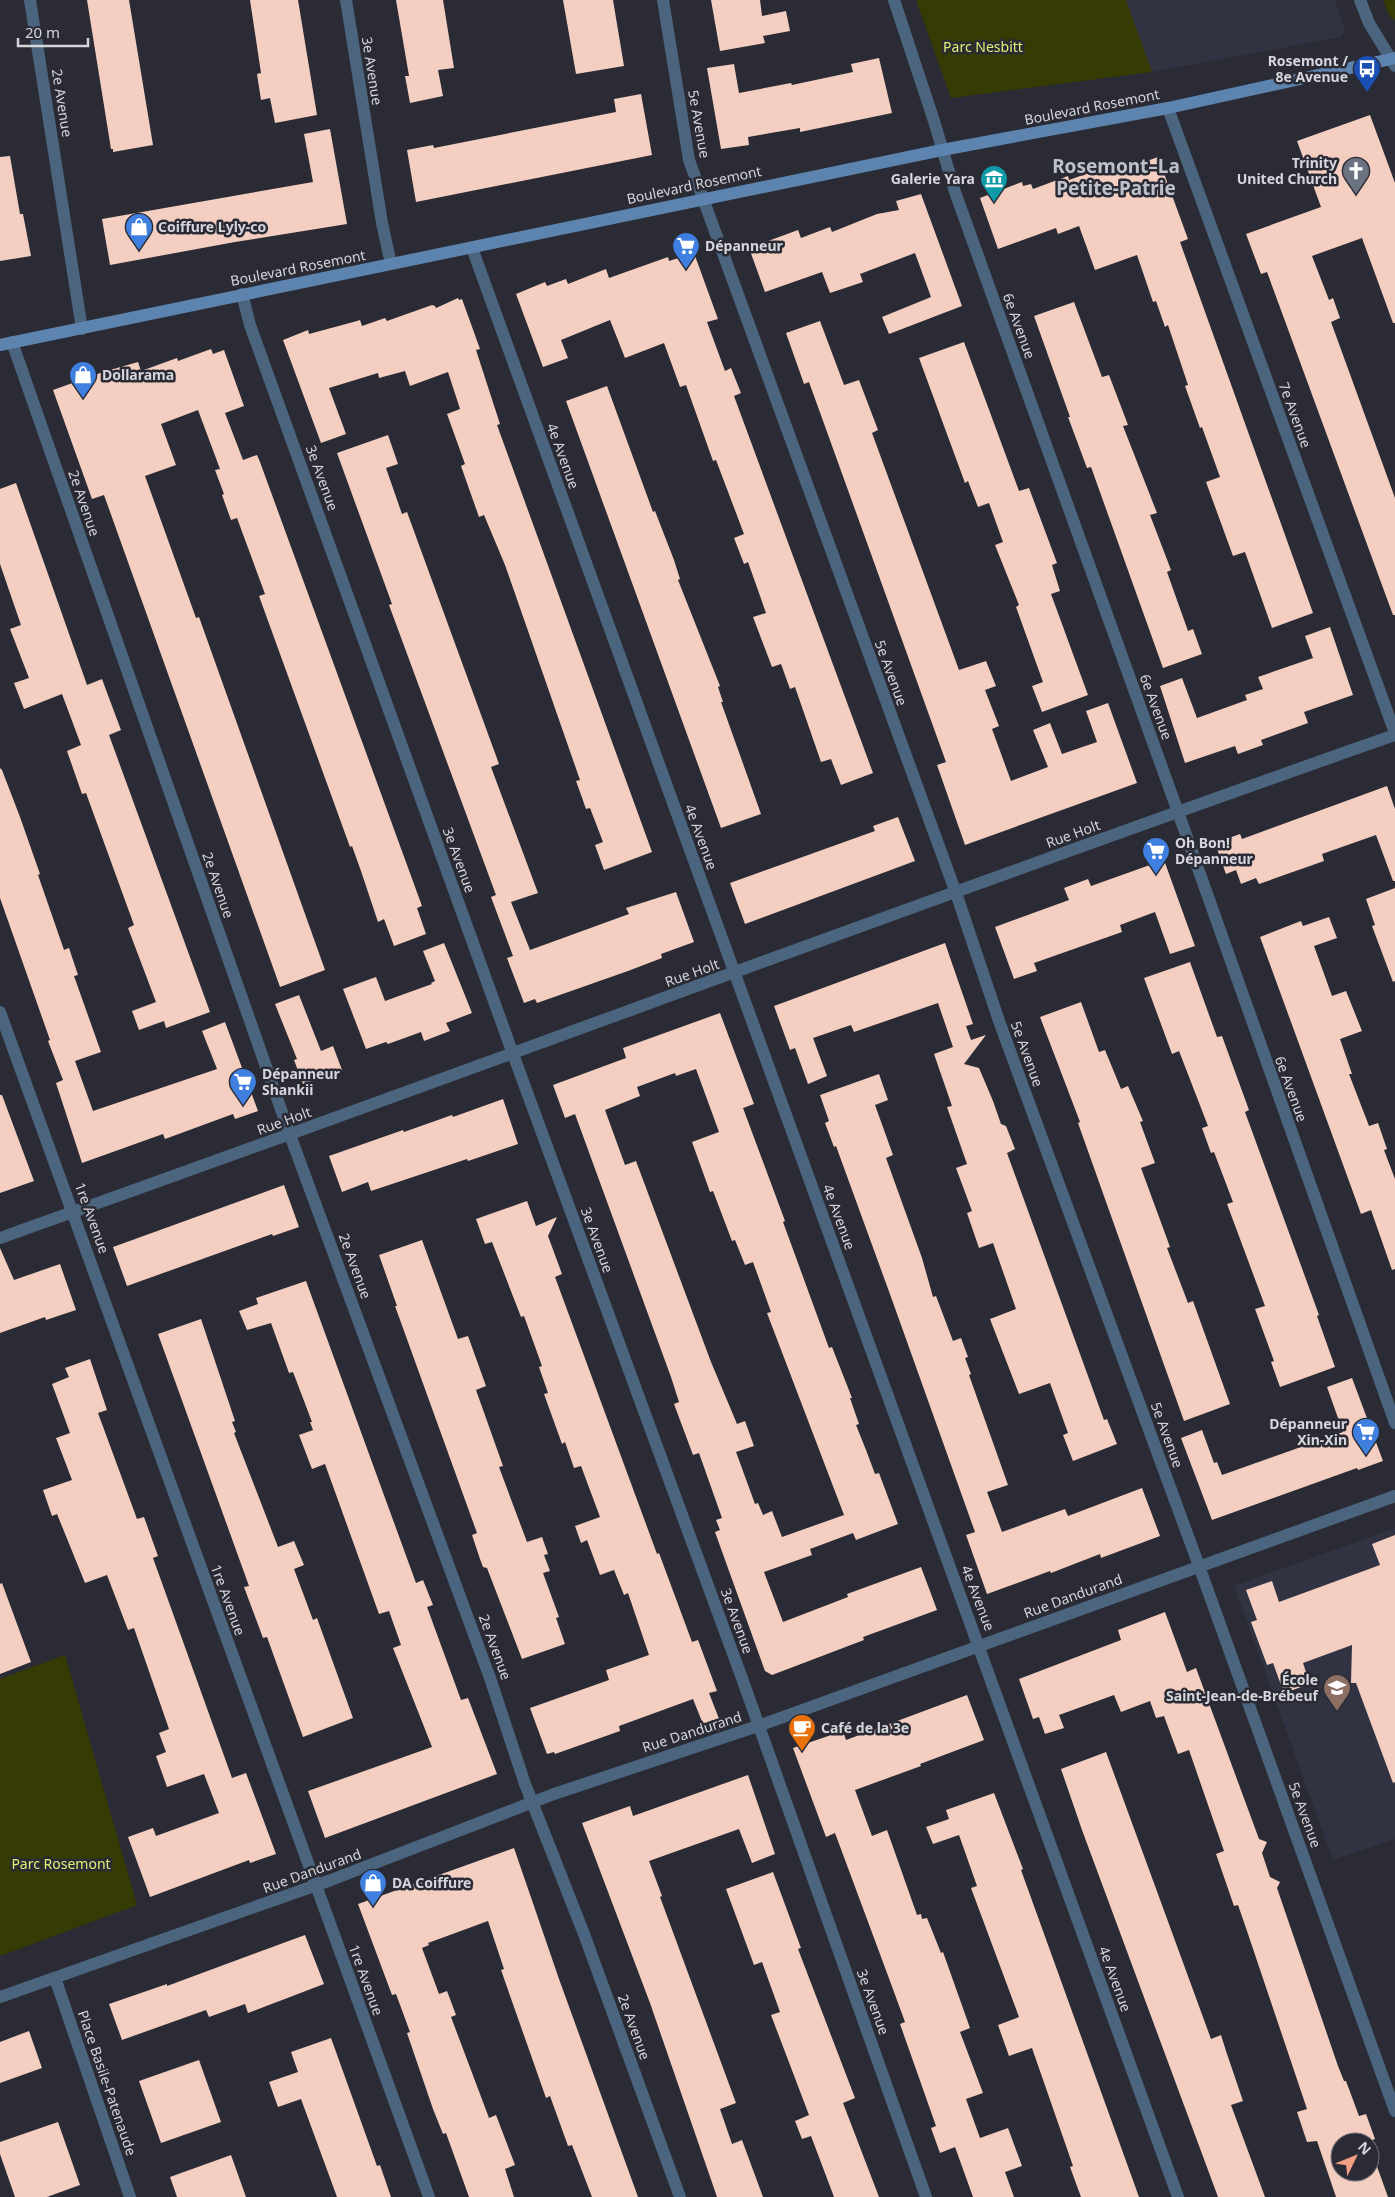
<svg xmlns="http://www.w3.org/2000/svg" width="1395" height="2197" viewBox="0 0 1395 2197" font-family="'Noto Sans',sans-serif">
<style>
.built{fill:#323342}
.green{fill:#363b04}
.building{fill:#f4cfc1;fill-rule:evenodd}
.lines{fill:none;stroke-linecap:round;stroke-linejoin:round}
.minor{stroke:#4c657f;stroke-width:12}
.secondary{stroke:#5c84ae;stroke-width:12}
.labels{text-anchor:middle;stroke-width:5;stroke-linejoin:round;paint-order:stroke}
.park-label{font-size:14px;fill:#e0ee77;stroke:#2a2b34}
.poi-label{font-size:14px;font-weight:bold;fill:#d5d6dc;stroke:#2a2b34;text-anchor:start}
.street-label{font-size:14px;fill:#d5d6dc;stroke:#2a2b34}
.district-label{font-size:19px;font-weight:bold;fill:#bec0cc;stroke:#2a2b34}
</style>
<rect width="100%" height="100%" fill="#2a2b34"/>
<path class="built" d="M1126 0H1335L1345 29 1341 37 1152 72Z
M1395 1528V1839L1333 1860 1234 1586Z"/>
<path class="green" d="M916 0H1126L1152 72 951 98Z
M1383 0H1395V21L1389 15Z
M65 1655 137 1905 0 1956V1679Z"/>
<path class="building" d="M87 0H129L153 145 113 152V149H111Z
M250 0H298L317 115 275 123 270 98 261 100 257 74 261 73Z
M396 0H443L454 68 438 70 443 96 410 103 405 76H409Z
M563 0H613L624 66 576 74Z
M711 0H760L762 16 786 11 790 31 763 36 765 43 720 51Z
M879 58 892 113 800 132V128L748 137 749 145 721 149 707 68 734 64 739 93 791 83 792 85 853 72 851 64Z
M641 94 652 155 416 202 407 150 433 145 434 148 616 112 614 99Z
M1370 115 1395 183V323H1393L1362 238 1312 256 1329 300 1333 298 1340 318 1331 322 1395 498V615H1393L1267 272 1261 274 1246 234 1321 207 1297 141Z
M330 129 347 224 235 242 110 265 102 219 313 182 304 134Z
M10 156 20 214H23L31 256 0 261V157Z
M1158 157 1188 239 1180 242 1313 613 1272 628 1245 552 1233 556 1206 482 1220 477 1202 427 1200 428 1185 386 1188 385 1168 325 1165 327 1156 301 1153 302 1137 255 1095 270 1079 226 1058 234 1056 228 998 249 980 198 1022 182 1023 186 1031 184 1033 189 1068 176 1069 180 1122 161 1124 166 1132 163 1133 166Z
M921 194 962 306 889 334 882 317 931 297 915 253 860 274 863 282 830 293 822 272 765 292 749 248 798 230 801 238 830 227 832 232 877 214 899 210 896 201Z
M694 253 718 319 707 322 725 371 731 368 741 393 734 396 873 773 841 785 831 759 821 762 795 687 790 689 781 664 772 667 753 617 766 613 748 562 744 564 734 538 744 534 716 460 713 461 686 385 680 387 664 343 625 358 610 320 561 340 568 358 543 367 516 294 545 282 547 286 566 279 568 284 606 269 609 278 668 257 669 261Z
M458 298 459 300 462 299 480 349 476 350 500 424 497 425 652 852 604 870 595 845 603 842 590 808 586 809 580 792 576 781 580 780 505 565 484 515 479 517 461 466 465 464 447 414 460 409 448 372 410 386 405 371 379 378 378 373 329 388 346 434 321 443 283 340 308 330 309 334 357 321 360 320 362 326 385 318 387 321 432 305 435 306 436 308Z
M1074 302 1102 377 1109 375 1128 425 1123 426 1157 513 1150 515 1171 570 1167 572 1188 631 1193 629 1202 654 1163 668 1091 467 1087 468 1068 417H1070L1034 316Z
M820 321 844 385 859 380 878 430 872 433 959 670 986 661 996 686 985 690 999 726 992 729 1011 781 1048 767 1033 730 1050 723 1062 754 1097 742 1086 711 1108 703 1137 783 965 845 937 765 946 762 809 382 804 384 786 333Z
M964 342 1019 491 1029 488 1057 563 1052 565 1060 591 1051 594 1088 695 1042 712 1032 686 1043 682 1016 607 1019 605 995 545 1003 542 989 503 978 507 968 481 965 483 919 358Z
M211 349 213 354 224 350 244 406 225 413 243 460 257 455 260 462 422 906 417 908 426 934 394 946 384 919 378 922 361 871 352 846 350 847 259 596 265 594 237 518 231 520 222 495 224 494 215 470 220 469 198 410 161 424 176 465 145 476 196 618 199 617 325 970 280 987 104 495 92 499 53 390 103 372 138 362 141 371 177 358 178 361Z
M607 386 653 512 655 511 674 560 680 579 678 580 720 686 718 687 723 702H721L761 814 721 828 566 401Z
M388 435 398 464 386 468 402 514 407 512 499 764 491 767 538 893 511 902 530 950 629 914 626 908 676 892 694 942 661 954 662 958 628 971 537 1003 535 999 524 1003 507 958 513 956 491 897 496 895 389 605 392 604 337 453Z
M16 483 87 685 102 679 109 698 121 730 109 735 210 1012 166 1028 164 1021 139 1030 132 1011 156 1002 128 928 134 925 86 793 82 794 67 751 81 745 62 694 24 709 14 683 29 678 10 629 21 625 0 564V489Z
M1330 627 1353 695 1304 712 1308 723 1261 740 1263 745 1238 754 1235 746 1185 763 1160 686 1182 678 1197 718 1247 700 1245 695 1263 689 1258 677 1313 658 1305 636Z
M0 768 2 770 20 817 40 874 38 875 64 950 69 948 78 975 74 976 101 1052 75 1061 93 1111 217 1069 202 1031 225 1022 258 1111 235 1119 233 1114 165 1139 163 1134 82 1163 56 1083 63 1080 48 1041 50 1040 0 898Z
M1387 786 1395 809V881H1393L1376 835 1322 854 1324 861 1259 884 1256 878 1241 884 1236 870 1226 874 1215 843 1240 834 1242 839Z
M898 817 915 861 745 924 730 883 875 831 873 826Z
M1164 860 1195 946 1170 954 1155 912 1120 925 1122 932 1034 963 1037 971 1014 979 995 927 1069 900 1064 888 1088 879 1091 886Z
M1395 888V981L1393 982 1372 926 1375 925 1366 899Z
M1329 917 1337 938 1314 946 1332 996 1346 991 1362 1031 1340 1039 1352 1074H1349L1369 1126 1378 1123 1387 1149 1384 1150 1395 1179V1269L1392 1270 1371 1210 1361 1214 1260 937 1301 921 1303 926Z
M444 943 472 1013 446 1023 450 1031 424 1041 421 1032 388 1044 386 1042 366 1049 343 989 376 977 385 1001 432 984 431 983 435 981 423 951Z
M945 943 973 1024 966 1026 971 1040 986 1035 964 1064 979 1068 993 1101 1001 1124 1006 1126 1015 1149 1007 1153 1104 1420 1107 1419 1117 1444 1073 1461 1063 1435 1068 1433 1050 1383 1019 1394 990 1319 1016 1309 993 1243 979 1248 967 1213 972 1211 956 1168 967 1164 947 1107 952 1106 934 1054 953 1047 938 1003 854 1032 851 1025 813 1038 827 1076 808 1084 795 1048 790 1050 774 1006Z
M1190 962 1217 1037 1222 1036 1249 1110 1245 1112 1319 1315 1317 1316 1335 1367 1280 1387 1271 1362 1274 1361 1255 1309 1265 1306 1227 1204 1233 1202 1214 1152 1211 1153 1202 1128 1208 1126 1179 1051 1172 1054 1144 978Z
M299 995 321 1051 333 1046 342 1070 303 1084 294 1060 297 1059 275 1004Z
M1081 1002 1099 1052 1105 1050 1121 1089 1128 1086 1143 1121 1140 1122 1155 1163 1141 1168 1170 1247 1167 1248 1188 1303 1193 1301 1230 1404 1184 1421 1078 1123 1080 1122 1040 1017Z
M720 1013 754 1104 743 1108 785 1221 783 1222 829 1348 832 1347 852 1398H850L859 1424 856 1425 866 1450 875 1474 879 1473 898 1524 856 1540 853 1533 810 1549 812 1555 764 1572 783 1622 848 1597 847 1594 921 1567 937 1610 863 1637 864 1640 772 1675 765 1671 715 1532 720 1530 716 1520 722 1518 699 1453 693 1455 674 1404 679 1402 671 1377 575 1114 565 1118 553 1085 626 1058 623 1048ZM696 1069 719 1132 692 1142 710 1192 713 1191 732 1241 735 1240 745 1265 753 1262 771 1312 767 1313 844 1515 782 1537 772 1511 763 1515 758 1503 755 1504 736 1452 754 1446 745 1421 737 1424 711 1362 636 1161 625 1165 605 1110 640 1096 637 1087 675 1073 676 1076Z
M879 1074 888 1100 875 1105 893 1155 886 1158 922 1258 933 1297 936 1296 953 1341 961 1338 968 1357 965 1358 971 1374 969 1375 1008 1485 987 1492 1002 1532 1065 1509 1068 1516 1142 1488 1160 1536 1101 1558 1100 1554 1051 1573 1050 1571 987 1594 966 1535 975 1532 891 1297 836 1146 834 1147 825 1123 829 1121 820 1095Z
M0 1095H2L34 1181 0 1193Z
M503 1099 518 1144 468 1161 467 1159 371 1191 368 1182 342 1192 329 1156 403 1130 404 1132 452 1115 453 1117Z
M284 1185 299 1227 273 1236 272 1234 127 1286 113 1247Z
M527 1201 536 1226 557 1217 548 1236 562 1274 555 1277 657 1554 659 1553 692 1642 698 1640 717 1691 709 1693 723 1729 707 1734 693 1699 619 1726 620 1731 555 1754 554 1752 547 1754 530 1708 609 1680 606 1670 649 1655 628 1593 624 1595 614 1570 600 1575 587 1540 581 1543 575 1526 600 1517 581 1466 574 1468 565 1442 562 1444 544 1394 548 1393 539 1367 542 1366 524 1316 521 1317 492 1242 485 1244 476 1219Z
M422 1240 458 1339 468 1336 486 1386 476 1390 503 1466 499 1467 518 1518 527 1542 542 1537 548 1554 544 1555 550 1571 543 1573 559 1617 556 1618 565 1644 522 1659 487 1568 483 1567 480 1559 472 1535 477 1533 395 1306H397L379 1255Z
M0 1248 14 1280 60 1264 76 1310 46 1320 45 1317 0 1333Z
M306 1281 416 1583 423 1580 433 1605 427 1607 461 1700 468 1698 497 1774 325 1838 308 1791 432 1747 393 1648 401 1645 389 1611 379 1614 325 1464 312 1469 299 1435 313 1430 310 1422H312L293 1372 289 1373 271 1323 247 1330 239 1311 258 1304 256 1298Z
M201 1319 235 1421 232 1422 236 1432 234 1433 278 1547 294 1541 304 1565 294 1569 313 1620 317 1618 353 1718 303 1737 267 1637 263 1638 244 1587 249 1586 158 1334Z
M90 1359 107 1410 98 1413 137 1519 144 1517 158 1556 153 1558 232 1778 246 1773 276 1854 250 1863 249 1860 150 1897 128 1837 153 1828 156 1836 219 1813 204 1774 167 1787 156 1756 166 1752 159 1733 169 1729 134 1628 128 1630 107 1575 85 1583 57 1514 52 1516 43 1490 72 1480 56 1438 70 1433 52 1384 69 1377 65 1368Z
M1352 1378 1383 1461 1358 1470 1357 1468 1212 1520 1181 1438 1202 1430 1214 1463 1217 1462 1222 1475 1343 1432 1327 1387Z
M1395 1535V1782L1393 1783 1356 1683H1351L1352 1645 1303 1663 1310 1684 1284 1693 1273 1663 1267 1665 1251 1622 1257 1620 1246 1590 1272 1581 1279 1602 1380 1565 1372 1544Z
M2 1583 31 1662 0 1674V1584Z
M1165 1612 1187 1672 1196 1668 1259 1839 1267 1842 1262 1853 1270 1877 1280 1882 1277 1888 1338 2066 1344 2081H1346L1359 2116 1366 2114 1375 2139 1368 2142H1340V2172H1370V2147L1388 2197H1336L1317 2141 1307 2142 1297 2112 1307 2109 1246 1928 1238 1905 1234 1906 1216 1854 1224 1851 1189 1750 1178 1754 1164 1716 1156 1718 1150 1701 1121 1712 1114 1695 1059 1715 1064 1728 1045 1734 1039 1717 1033 1719 1019 1679 1121 1640 1118 1630Z
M967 1695 984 1740 920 1764 921 1766 855 1790 872 1836 887 1830 917 1915 921 1914 922 1919 927 1918 941 1953 943 1952 970 2028 960 2032 983 2093 966 2099 980 2138 1008 2128 1022 2166 1005 2172 1014 2197H973L955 2147 940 2153 931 2128 936 2126 900 2024 905 2022 887 1973 835 1833 826 1837 793 1748 843 1731 846 1740Z
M1106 1752 1211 2039 1221 2035 1226 2051 1243 2101 1231 2105 1265 2197H1218L1082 1830 1061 1769Z
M748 1775 775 1854 752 1863 739 1829 649 1861 662 1896 660 1897 736 2103 720 2109 732 2144 742 2140 763 2197H717L650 2003 582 1823 630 1806 633 1816Z
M994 1793 1023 1869 1021 1870 1139 2197H1081L1070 2167 1073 2166 1032 2048 1009 2056 998 2025 1019 2017 971 1888 977 1886 959 1835 933 1844 926 1827 949 1819 946 1810Z
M514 1848 559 1979 638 2197H592L572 2145 568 2146 550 2096 546 2098 501 1970 504 1969 488 1921 428 1943 429 1945 422 1948 439 1994 447 1991 456 2015 451 2017 489 2118 496 2115 515 2165 505 2169 514 2197H469L446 2133 443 2134 433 2109 407 2033 410 2032 396 1994 392 1995 358 1904Z
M773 1872 801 1948 798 1949 855 2098 843 2103 879 2197H834L811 2136 802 2139 795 2121 809 2115 771 2015 780 2012 762 1962 754 1965 726 1889Z
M305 1935 324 1984 248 2013 245 2004 209 2017 206 2010 122 2040 109 2004 167 1984V1986Z
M29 2031 42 2068 0 2083V2042Z
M331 2038 377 2166 380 2165 391 2197H337L301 2099 278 2107 269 2082 298 2072 291 2052Z
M199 2060 221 2122 161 2143 139 2081Z
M58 2122 80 2185 47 2197H15L0 2154V2142Z
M231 2155 246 2197H177L170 2177Z"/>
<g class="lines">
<path class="minor" d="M30 0 82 329
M346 0 382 223 391 264
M663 0 689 160 956 893 999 1021 1199 1566 1395 2111
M894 0 934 121 955 192 1178 812 1395 1423
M1360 0 1369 23 1395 66
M1168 108 1395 733
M472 248 1178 2197
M242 294 250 325 513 1054 743 1681 926 2197
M12 342 290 1135 490 1678 525 1784 584 1934 680 2197
M0 1012C143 1407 285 1802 429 2197
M0 1238C466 1073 928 898 1395 735
M55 1978 130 2197
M0 1997 331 1880 554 1794 758 1726 1395 1496"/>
<path class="secondary" d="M0 345 942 150 1168 108 1395 58"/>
</g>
<defs>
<symbol id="bus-pin" viewBox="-11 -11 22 30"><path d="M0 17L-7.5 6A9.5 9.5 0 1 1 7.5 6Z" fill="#1a4fb4" stroke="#2a2b34"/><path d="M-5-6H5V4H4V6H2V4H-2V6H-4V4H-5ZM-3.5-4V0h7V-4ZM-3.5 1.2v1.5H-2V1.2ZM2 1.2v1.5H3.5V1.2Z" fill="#fff"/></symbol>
<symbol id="church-pin" viewBox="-11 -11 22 30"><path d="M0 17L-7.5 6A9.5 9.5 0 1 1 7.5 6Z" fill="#6b7280" stroke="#2a2b34"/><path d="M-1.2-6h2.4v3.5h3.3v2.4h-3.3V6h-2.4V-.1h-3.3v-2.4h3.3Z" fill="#fff"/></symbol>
<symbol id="museum-pin" viewBox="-11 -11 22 30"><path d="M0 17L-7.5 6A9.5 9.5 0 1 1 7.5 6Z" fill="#0f9aa8" stroke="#2a2b34"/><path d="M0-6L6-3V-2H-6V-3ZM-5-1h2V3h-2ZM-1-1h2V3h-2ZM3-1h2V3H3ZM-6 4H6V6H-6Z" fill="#fff"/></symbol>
<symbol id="shop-pin" viewBox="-11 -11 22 30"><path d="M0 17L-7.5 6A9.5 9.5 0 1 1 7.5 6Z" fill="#3f7fe0" stroke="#2a2b34"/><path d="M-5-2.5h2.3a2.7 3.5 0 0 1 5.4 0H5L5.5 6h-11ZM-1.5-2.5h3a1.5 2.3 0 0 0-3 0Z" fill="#fff"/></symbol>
<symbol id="supermarket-pin" viewBox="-11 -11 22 30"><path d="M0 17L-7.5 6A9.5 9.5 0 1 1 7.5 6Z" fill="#3f7fe0" stroke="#2a2b34"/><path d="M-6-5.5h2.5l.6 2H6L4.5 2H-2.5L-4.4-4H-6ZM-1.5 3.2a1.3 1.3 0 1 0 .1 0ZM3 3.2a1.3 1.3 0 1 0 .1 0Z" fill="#fff"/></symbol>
<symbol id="school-pin" viewBox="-11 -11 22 30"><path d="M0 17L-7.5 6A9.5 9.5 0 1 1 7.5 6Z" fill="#8d6e63" stroke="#2a2b34"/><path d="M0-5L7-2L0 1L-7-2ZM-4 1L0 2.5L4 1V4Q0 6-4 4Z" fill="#fff"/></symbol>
<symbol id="cafe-pin" viewBox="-11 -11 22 30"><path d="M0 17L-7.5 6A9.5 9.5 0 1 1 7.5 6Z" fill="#e8710a" stroke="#2a2b34"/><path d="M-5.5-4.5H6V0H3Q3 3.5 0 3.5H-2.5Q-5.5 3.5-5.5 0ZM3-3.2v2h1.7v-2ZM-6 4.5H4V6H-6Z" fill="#fff"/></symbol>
</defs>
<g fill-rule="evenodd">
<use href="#bus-pin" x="1351" y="53" width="32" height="43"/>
<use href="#church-pin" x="1340" y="155" width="32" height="43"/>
<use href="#museum-pin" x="978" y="163" width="32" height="43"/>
<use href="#shop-pin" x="123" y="211" width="32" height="43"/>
<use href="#supermarket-pin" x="670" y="230" width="32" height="43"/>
<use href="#shop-pin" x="67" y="359" width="32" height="43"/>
<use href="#supermarket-pin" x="1140" y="835" width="32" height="43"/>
<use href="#supermarket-pin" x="227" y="1066" width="32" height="43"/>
<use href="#supermarket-pin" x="1350" y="1416" width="32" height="43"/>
<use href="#school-pin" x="1321" y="1672" width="32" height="43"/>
<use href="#cafe-pin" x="786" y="1712" width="32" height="43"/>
<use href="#shop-pin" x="357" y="1867" width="32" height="43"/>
</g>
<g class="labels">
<g class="park-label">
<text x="983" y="52">Parc Nesbitt</text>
<text x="61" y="1869">Parc Rosemont</text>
</g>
<g class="poi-label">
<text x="1348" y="66" text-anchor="end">Rosemont /<tspan x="1348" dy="16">8e Avenue</tspan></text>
<text x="1337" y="168" text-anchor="end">Trinity<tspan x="1337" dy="16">United Church</tspan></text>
<text x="975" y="184" text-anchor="end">Galerie Yara</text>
<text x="158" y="232">Coiffure Lyly-co</text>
<text x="705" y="251">Dépanneur</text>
<text x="102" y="380">Dollarama</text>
<text x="1175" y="848">Oh Bon!<tspan x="1175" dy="16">Dépanneur</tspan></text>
<text x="262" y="1079">Dépanneur<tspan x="262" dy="16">Shankii</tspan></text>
<text x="1347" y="1429" text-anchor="end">Dépanneur<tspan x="1347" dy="16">Xin-Xin</tspan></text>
<text x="1318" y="1685" text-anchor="end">École<tspan x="1318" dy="16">Saint-Jean-de-Brébeuf</tspan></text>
<text x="821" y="1733">Café de la 3e</text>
<text x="392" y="1888">DA Coiffure</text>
</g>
<g class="street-label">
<text transform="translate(372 71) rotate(81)" y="5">3e Avenue</text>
<text transform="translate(62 103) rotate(81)" y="5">2e Avenue</text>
<text transform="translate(1092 107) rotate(-11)" y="5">Boulevard Rosemont</text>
<text transform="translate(699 124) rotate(80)" y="5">5e Avenue</text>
<text transform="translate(694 185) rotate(-12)" y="5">Boulevard Rosemont</text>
<text transform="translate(298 268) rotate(-11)" y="5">Boulevard Rosemont</text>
<text transform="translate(1019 326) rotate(70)" y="5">6e Avenue</text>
<text transform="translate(1295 415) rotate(70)" y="5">7e Avenue</text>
<text transform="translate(563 456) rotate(70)" y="5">4e Avenue</text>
<text transform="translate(322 478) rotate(70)" y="5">3e Avenue</text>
<text transform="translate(84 503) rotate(71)" y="5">2e Avenue</text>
<text transform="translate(891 673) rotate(70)" y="5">5e Avenue</text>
<text transform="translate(1156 707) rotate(70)" y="5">6e Avenue</text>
<text transform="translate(1073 834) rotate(-20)" y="5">Rue Holt</text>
<text transform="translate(701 837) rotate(70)" y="5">4e Avenue</text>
<text transform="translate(459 860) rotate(70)" y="5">3e Avenue</text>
<text transform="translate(218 885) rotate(71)" y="5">2e Avenue</text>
<text transform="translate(692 973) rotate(-20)" y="5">Rue Holt</text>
<text transform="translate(1027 1054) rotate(70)" y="5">5e Avenue</text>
<text transform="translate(1291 1089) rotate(70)" y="5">6e Avenue</text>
<text transform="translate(284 1121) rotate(-20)" y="5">Rue Holt</text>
<text transform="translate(839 1217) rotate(70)" y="5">4e Avenue</text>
<text transform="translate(92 1218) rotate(70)" y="5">1re Avenue</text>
<text transform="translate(597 1240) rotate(70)" y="5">3e Avenue</text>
<text transform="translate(355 1266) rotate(70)" y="5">2e Avenue</text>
<text transform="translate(1167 1435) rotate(70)" y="5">5e Avenue</text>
<text transform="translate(1073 1596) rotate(-20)" y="5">Rue Dandurand</text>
<text transform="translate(978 1598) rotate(69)" y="5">4e Avenue</text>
<text transform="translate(228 1600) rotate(70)" y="5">1re Avenue</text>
<text transform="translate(737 1621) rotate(70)" y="5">3e Avenue</text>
<text transform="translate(495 1647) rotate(70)" y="5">2e Avenue</text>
<text transform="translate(692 1732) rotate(-18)" y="5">Rue Dandurand</text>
<text transform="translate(1305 1815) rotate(70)" y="5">5e Avenue</text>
<text transform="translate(312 1871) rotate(-20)" y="5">Rue Dandurand</text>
<text transform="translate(1115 1979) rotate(70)" y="5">4e Avenue</text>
<text transform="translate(366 1980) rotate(70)" y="5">1re Avenue</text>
<text transform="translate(873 2002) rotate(70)" y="5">3e Avenue</text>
<text transform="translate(634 2027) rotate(70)" y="5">2e Avenue</text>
<text transform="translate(107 2083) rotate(71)" y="5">Place Basile-Patenaude</text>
</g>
<g class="district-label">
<text x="1116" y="173">Rosemont–La<tspan x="1116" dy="22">Petite-Patrie</tspan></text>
</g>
</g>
<g transform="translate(1355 2157) rotate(47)"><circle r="24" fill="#2a2b34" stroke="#6e6f77"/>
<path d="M0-4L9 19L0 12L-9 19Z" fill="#f39f85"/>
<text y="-8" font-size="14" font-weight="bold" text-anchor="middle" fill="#d5d6dc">N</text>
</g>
<path d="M18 38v8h70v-8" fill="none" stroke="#d5d6dc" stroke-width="2.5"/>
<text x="25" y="38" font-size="15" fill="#d5d6dc" stroke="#2a2b34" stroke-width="4" paint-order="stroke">20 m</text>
</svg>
